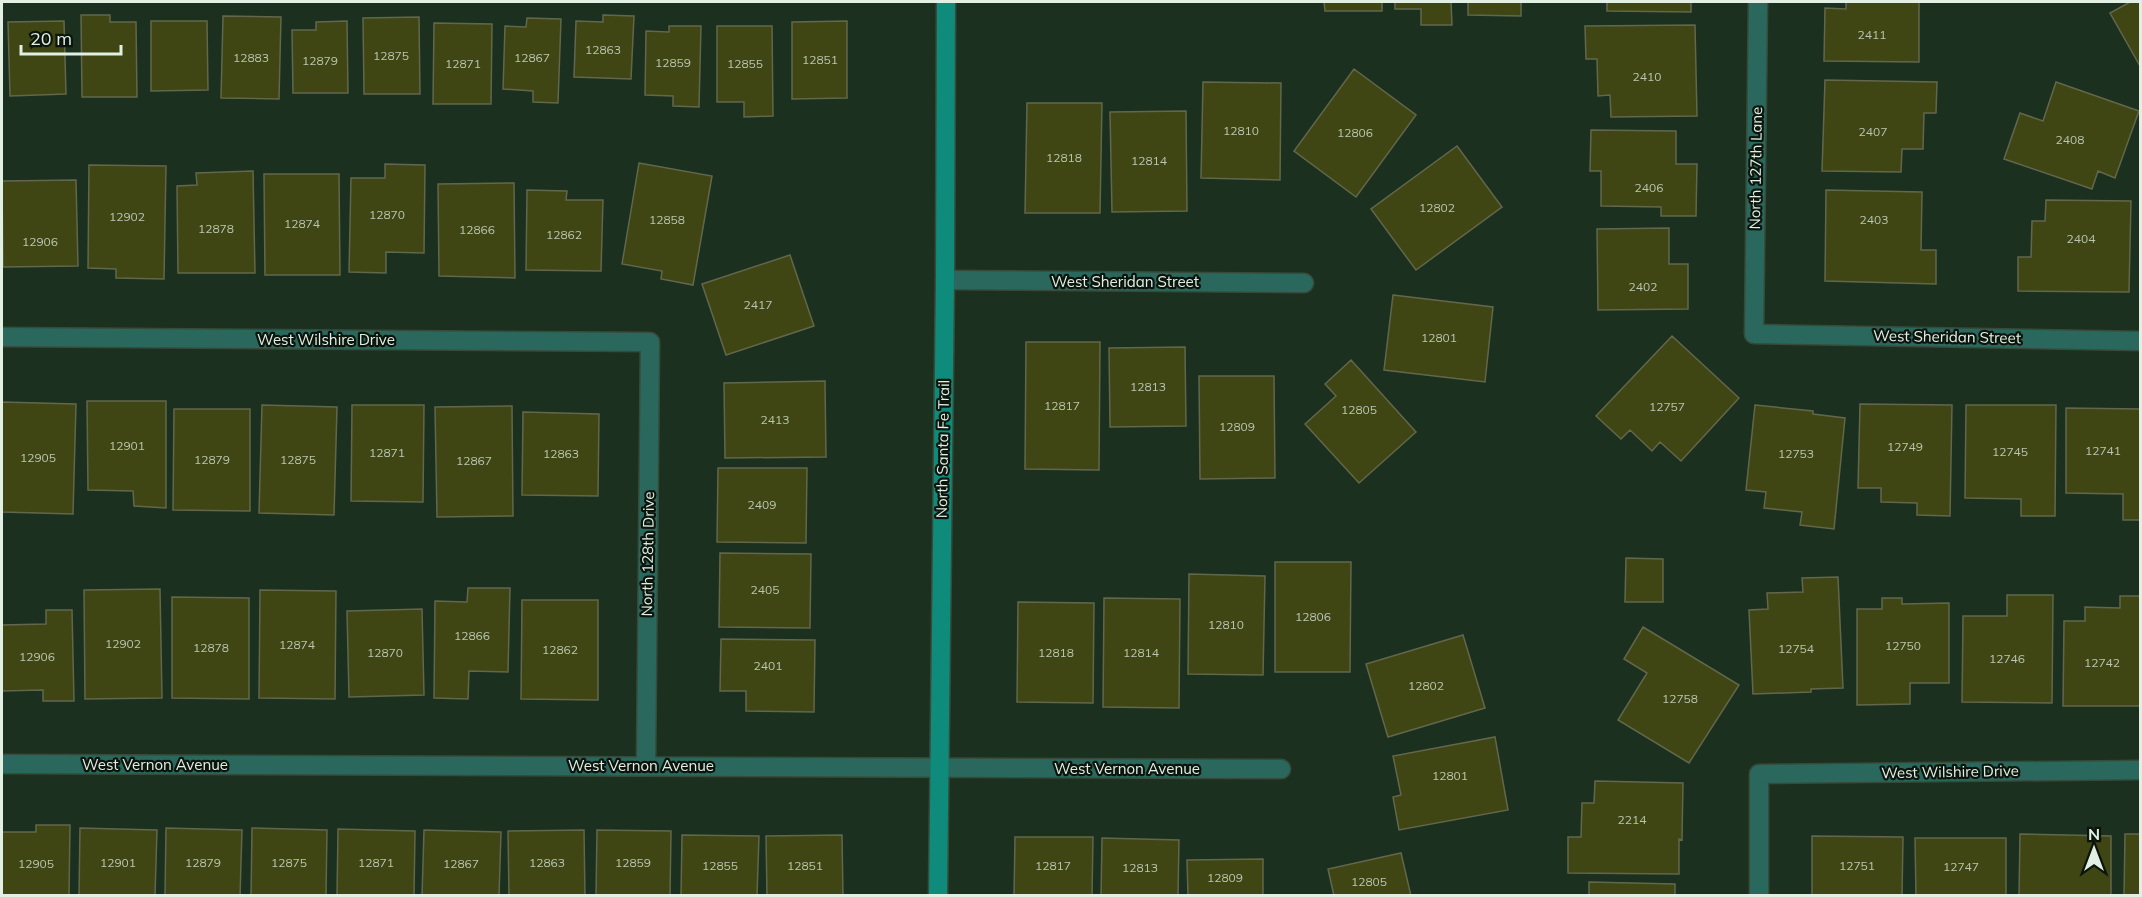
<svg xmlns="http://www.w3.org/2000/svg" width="2142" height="897" viewBox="0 0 2142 897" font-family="Mulish,sans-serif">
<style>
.building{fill:#3f4614;stroke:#62674c;stroke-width:1.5}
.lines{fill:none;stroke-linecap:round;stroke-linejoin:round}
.street-casing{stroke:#374b3a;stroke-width:21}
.secondary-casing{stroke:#374b3a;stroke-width:21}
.street{stroke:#2a685d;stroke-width:18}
.secondary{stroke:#0e8b7a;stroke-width:18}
.labels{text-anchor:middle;stroke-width:4.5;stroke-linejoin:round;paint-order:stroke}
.number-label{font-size:12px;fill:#b9c6b0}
.street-label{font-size:15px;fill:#e2f0e4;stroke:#0c150d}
</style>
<rect width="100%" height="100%" fill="#1b301e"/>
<path class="building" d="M1324 2H1382V11H1325Z
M1395 2H1451L1452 25H1421V9H1395Z
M1468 2H1521V16L1468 15Z
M1607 2H1691V12L1607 11Z
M1846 2H1919V62L1824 61 1825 8 1846 9Z
M2130 2H2140V66L2110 13Z
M81 15H110V22H136L137 97H82Z
M603 15 634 16 631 79 574 77 576 21 603 22Z
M223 16 281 17 279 99 221 98Z
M419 17 420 94H364L363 18Z
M527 18 561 19 558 103 533 102V91L503 89 505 26 526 27Z
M64 21 66 94 10 96 8 22Z
M151 21H207L208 90 151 91Z
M347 21 348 93H293L292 30H316V22Z
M847 21V98L792 99V22Z
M434 23 492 24 491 104H433Z
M1695 25 1697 116 1611 117 1610 95 1598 96 1597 59H1586L1585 26Z
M669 26H701L699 107 673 106V96L645 95 646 31 669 32Z
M717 26H772L773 116 744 117V102H717Z
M1354 69 1416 115 1356 197 1294 151Z
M1825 80 1937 82 1936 113H1924L1923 149H1902L1901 172 1822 171Z
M1203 82 1281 83 1280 180 1201 178Z
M2056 82 2139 111 2115 178 2098 171 2092 189 2004 159 2020 113 2043 121Z
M1027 103H1102L1100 213H1025Z
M1186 111 1187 211 1112 212 1110 112Z
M1591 130 1676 131V164H1697L1696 216H1661V207L1601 206V171H1590Z
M1457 146 1502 207 1416 270 1371 209Z
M639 163 712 176 693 285 661 279 662 271 622 264Z
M385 164 425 165 424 253 386 252V273L349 272 351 178H385Z
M89 165 166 166 164 279 116 278V269L88 268Z
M253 171 255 273H178L177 186 197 185 196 173Z
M264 174H339L340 275H265Z
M76 180 78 266 3 267 2 181Z
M514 183 515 278 439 276 438 184Z
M527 190 567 191 566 200H603L601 271 526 270Z
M1826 190 1922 192 1921 250H1936V284L1825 281Z
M2046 200 2131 201 2129 292 2018 291V257H2031L2032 221H2045Z
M1669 228V264H1688V309L1598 310 1597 229Z
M790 255 814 326 726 355 702 284Z
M1393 295 1493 307 1485 382 1384 370Z
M1672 336 1739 398 1681 461 1660 442 1652 451 1630 430 1621 439 1596 416Z
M1026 342H1100L1099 470 1025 469Z
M1185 347 1186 426 1110 427 1109 348Z
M1351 360 1416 432 1359 483 1305 424 1336 396 1325 384Z
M1199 376H1274L1275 478 1200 479Z
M825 381 826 457 725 458 724 383Z
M87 401H166V508L134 506 133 491 88 490Z
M2 402 76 404 73 514 2 512Z
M1860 404 1952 405 1950 516 1917 515V503L1881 502V488H1858Z
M262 405 337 407 334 515 259 513Z
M352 405H424L423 502 351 501Z
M1755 405 1813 411V414L1845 418 1834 529 1800 525 1802 512 1764 508 1766 492 1746 490Z
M1966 405H2056L2055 516H2021V499L1965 498Z
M512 406 513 516 437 517 435 407Z
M2066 408 2140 409V520H2123V494L2066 493Z
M174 409H250V511L173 510Z
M523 412 599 414 598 496 522 495Z
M718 468H807L806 543 717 542Z
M720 553 811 554 810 628 719 627Z
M1626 558 1663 559V602H1625Z
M1275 562H1351L1350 672H1275Z
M1189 574 1265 576 1263 675 1188 674Z
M1838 577 1843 688 1811 689V692L1753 694 1749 610 1768 609 1767 593 1803 592 1802 578Z
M468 588H510L508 672 469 671 468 699 434 698 435 601 467 602Z
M160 589 162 698 85 699 84 590Z
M260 590 336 591 335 699 259 698Z
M2007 595H2053L2052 703 1962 702 1963 616H2007Z
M2120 596H2140V706H2063L2064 621H2085V607L2120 608Z
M172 597 249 598V699L172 698Z
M1104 598 1180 599 1179 708 1103 707Z
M1882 598H1902V604L1949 603V683H1910V704L1857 705V609H1882Z
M522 600H598V700L521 699Z
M1018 602 1094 603 1093 703 1017 702Z
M422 609 424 695 349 697 347 611Z
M46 610H72L74 701H43V690L2 691V625L46 624Z
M1643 627 1739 685 1689 763 1618 720 1647 673 1624 659Z
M1463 635 1485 708 1388 737 1366 664Z
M721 639 815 640 814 712 746 711V691H720Z
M1495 737 1508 810 1399 830 1393 797 1401 795 1393 756Z
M1595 781 1683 783 1682 840 1679 839V874L1568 873V837H1581L1582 803H1594Z
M36 825H70L69 896H2V832H36Z
M80 828 157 830 155 896H79Z
M166 828 242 830 240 896H165Z
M252 828 327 830 326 896H251Z
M338 829 415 831 414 896H337Z
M424 830 501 832 499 896H422Z
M584 830 585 896H509L508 831Z
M597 830 671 831 670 896H596Z
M2020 834 2111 836V896H2019Z
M2125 834H2140V896H2124Z
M682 835 759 836 757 896H681Z
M842 835 843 896H767L766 836Z
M1812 836 1903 837 1902 896H1812Z
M1015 837H1093L1092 896H1014Z
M1102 838 1179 840 1178 896H1101Z
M1915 838H2006V896H1916Z
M1401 853 1411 896H1334L1328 869Z
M1263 859V896H1188L1187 860Z
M1589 882 1675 884V896H1589Z"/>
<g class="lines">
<defs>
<path id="street" d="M1758 2 1754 334 2140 341
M945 280 1304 283
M2 337 650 342 646 766
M2 764 1281 769
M1759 896V774L2140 770"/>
<path id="secondary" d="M938 896 945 280 946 2"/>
</defs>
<use href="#street" class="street-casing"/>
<use href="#secondary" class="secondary-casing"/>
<use href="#street" class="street"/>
<use href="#secondary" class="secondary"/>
</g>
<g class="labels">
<g class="number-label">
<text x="1872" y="39">2411</text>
<text x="603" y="54">12863</text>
<text x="391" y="60">12875</text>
<text x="251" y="62">12883</text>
<text x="532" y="62">12867</text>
<text x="820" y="64">12851</text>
<text x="320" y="65">12879</text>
<text x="673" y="67">12859</text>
<text x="463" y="68">12871</text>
<text x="745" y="68">12855</text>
<text x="1647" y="81">2410</text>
<text x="1241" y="135">12810</text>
<text x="1873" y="136">2407</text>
<text x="1355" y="137">12806</text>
<text x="2070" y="144">2408</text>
<text x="1064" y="162">12818</text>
<text x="1149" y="165">12814</text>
<text x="1649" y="192">2406</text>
<text x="1437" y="212">12802</text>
<text x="387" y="219">12870</text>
<text x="127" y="221">12902</text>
<text x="667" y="224">12858</text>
<text x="1874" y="224">2403</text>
<text x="302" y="228">12874</text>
<text x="216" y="233">12878</text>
<text x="477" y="234">12866</text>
<text x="564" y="239">12862</text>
<text x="2081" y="243">2404</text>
<text x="40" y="246">12906</text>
<text x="1643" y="291">2402</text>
<text x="758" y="309">2417</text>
<text x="1439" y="342">12801</text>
<text x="1148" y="391">12813</text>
<text x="1062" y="410">12817</text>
<text x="1667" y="411">12757</text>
<text x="1359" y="414">12805</text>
<text x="775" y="424">2413</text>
<text x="1237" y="431">12809</text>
<text x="127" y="450">12901</text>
<text x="1905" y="451">12749</text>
<text x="2103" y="455">12741</text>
<text x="2010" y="456">12745</text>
<text x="387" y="457">12871</text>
<text x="561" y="458">12863</text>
<text x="1796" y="458">12753</text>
<text x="38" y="462">12905</text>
<text x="212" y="464">12879</text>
<text x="298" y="464">12875</text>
<text x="474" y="465">12867</text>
<text x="762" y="509">2409</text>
<text x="765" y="594">2405</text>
<text x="1313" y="621">12806</text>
<text x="1226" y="629">12810</text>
<text x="472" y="640">12866</text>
<text x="123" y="648">12902</text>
<text x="297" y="649">12874</text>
<text x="1903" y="650">12750</text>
<text x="211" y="652">12878</text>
<text x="1796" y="653">12754</text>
<text x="560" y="654">12862</text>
<text x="385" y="657">12870</text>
<text x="1056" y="657">12818</text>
<text x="1141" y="657">12814</text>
<text x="37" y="661">12906</text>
<text x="2007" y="663">12746</text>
<text x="2102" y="667">12742</text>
<text x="768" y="670">2401</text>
<text x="1426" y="690">12802</text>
<text x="1680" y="703">12758</text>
<text x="1450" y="780">12801</text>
<text x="1632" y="824">2214</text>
<text x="118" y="867">12901</text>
<text x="203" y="867">12879</text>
<text x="289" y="867">12875</text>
<text x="376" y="867">12871</text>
<text x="547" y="867">12863</text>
<text x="633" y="867">12859</text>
<text x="36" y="868">12905</text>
<text x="461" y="868">12867</text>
<text x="720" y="870">12855</text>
<text x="805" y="870">12851</text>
<text x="1053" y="870">12817</text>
<text x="1857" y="870">12751</text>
<text x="1961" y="871">12747</text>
<text x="1140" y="872">12813</text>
<text x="1225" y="882">12809</text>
<text x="1369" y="886">12805</text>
</g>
<g class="street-label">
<text transform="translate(1756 168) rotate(-89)" y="5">North 127th Lane</text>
<text x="1125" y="287">West Sheridan Street</text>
<text transform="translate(1947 337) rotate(1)" y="5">West Sheridan Street</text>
<text x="326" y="345">West Wilshire Drive</text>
<text transform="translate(943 449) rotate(-89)" y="5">North Santa Fe Trail</text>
<text transform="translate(648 554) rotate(-89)" y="5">North 128th Drive</text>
<text x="155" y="770">West Vernon Avenue</text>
<text x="641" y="771">West Vernon Avenue</text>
<text x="1127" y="774">West Vernon Avenue</text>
<text transform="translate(1950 772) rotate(-1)" y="5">West Wilshire Drive</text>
</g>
</g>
<rect width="2142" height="897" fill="none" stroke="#e2f0e4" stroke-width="6"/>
<g transform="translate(2094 849)" stroke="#0c150d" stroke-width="4.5" paint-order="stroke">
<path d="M0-4.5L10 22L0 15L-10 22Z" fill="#e2f0e4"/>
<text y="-9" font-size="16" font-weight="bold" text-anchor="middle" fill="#e2f0e4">N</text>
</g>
<path d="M21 45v9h100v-9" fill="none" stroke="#e2f0e4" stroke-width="3"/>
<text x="30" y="45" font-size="18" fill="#e2f0e4" stroke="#0c150d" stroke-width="4.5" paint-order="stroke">20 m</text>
</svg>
